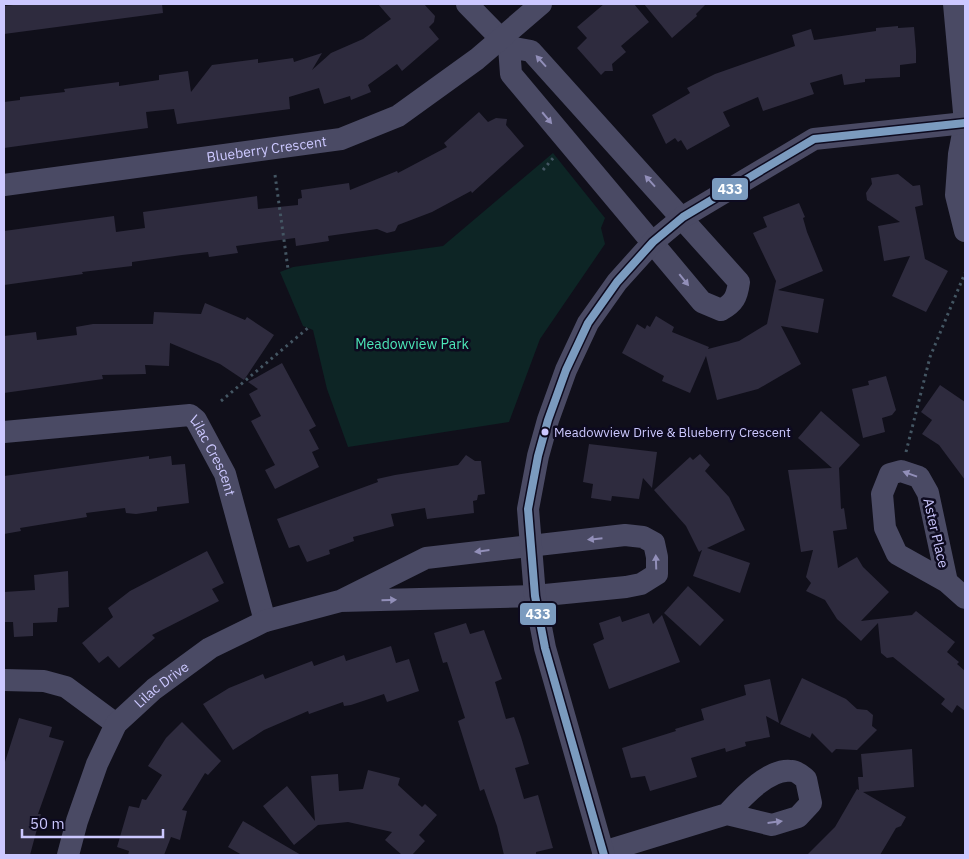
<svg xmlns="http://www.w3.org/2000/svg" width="969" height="859" viewBox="0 0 969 859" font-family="'IBM Plex Sans',sans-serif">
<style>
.green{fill:#0d2525}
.building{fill:#2e2b3e}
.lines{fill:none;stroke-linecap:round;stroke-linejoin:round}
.path{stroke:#445663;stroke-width:3;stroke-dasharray:2.5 4;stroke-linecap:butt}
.minor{stroke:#4a4a64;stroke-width:22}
.bus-1-casing{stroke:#0d0a1f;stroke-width:11}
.bus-1{stroke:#7b9bbf;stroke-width:8}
.oneway{fill:#928fb9}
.bus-dot{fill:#ccc8ff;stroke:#0d0a1f;stroke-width:2}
.labels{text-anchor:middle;stroke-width:5;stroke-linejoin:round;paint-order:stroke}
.bus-label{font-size:13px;fill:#ccc8ff;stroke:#0d0a1f;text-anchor:start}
.street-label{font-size:14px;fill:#ccc8ff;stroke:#0d0a1f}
.park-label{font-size:14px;fill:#4ce8b8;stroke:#0d0a1f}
.line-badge{stroke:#0d0a1f;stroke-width:2}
.badge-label{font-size:14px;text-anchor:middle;font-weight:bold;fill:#fff}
</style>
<rect width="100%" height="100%" fill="#100f1a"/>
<path class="green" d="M553 153 605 218 601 228 605 244 540 339 509 422 348 447 327 389 313 330 303 326 280 272 293 267 443 246Z"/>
<path class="building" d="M22 4H162L163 13 4 34V6Z
M378 4H424L435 16 434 22 429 27 439 39 402 71 397 64 368 85 371 92 351 100 350 96 324 104 319 88 289 97 290 109 177 124 174 109 146 112 148 128 4 148V102L20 100V97L65 92 64 89 119 82V86L159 80V75L188 71 191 92 212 65 258 59V63L293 58 294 62 322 53 312 70 331 53 363 39 391 19Z
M604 4H634L649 22 621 46 626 52 612 64 613 71H605L601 75 577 48 587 38 577 27Z
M644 4H706L696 14 697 16 672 38Z
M898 26V28L914 27 916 51V63L900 65V77L865 79V82L844 85 842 74 810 83 814 94 763 111 758 97 723 112 730 126 687 150 681 140 678 142 675 138 666 144 652 115 690 93 687 88 715 74 795 46 792 35 811 29 814 40 876 31V28Z
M479 112 488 122 496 118 507 119 506 125 524 146 472 193 471 191 432 212 398 225 395 231 387 233 377 229 328 236 329 241 296 246 295 238 236 246 238 253 209 257 208 252 182 255 132 262V266L82 272 83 274 4 285V231L114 216 116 232 145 228 143 212 257 196 258 209 298 205V199L302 198 301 190 349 183 350 190 397 171 398 173 447 147 444 143Z
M898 174 913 186 920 185 923 205 915 207 925 259 948 271 926 312 892 296 910 256 884 261 878 226 900 222 867 200 866 193 872 184 871 178Z
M799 203 805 217 803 218 807 232 823 271 778 290 824 299 818 333 781 326 801 364 758 389 717 400 706 356 690 393 662 381 664 376 622 353 637 324 645 329 647 325 650 327 656 316 674 327 672 332 709 347 708 349 739 341 767 324 776 281 753 233 767 227 763 217Z
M205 303 245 320 247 317 274 335 244 380 220 364 170 343 169 366 145 365 146 374 102 375 103 379 4 393V336L36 332 37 340 77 335 76 327 93 324H153L154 312 201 314Z
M282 363 316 426 309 430 319 449 312 452 319 467 275 489 265 470 275 465 251 421 261 416 249 394 258 389 248 382Z
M886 376 896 410 892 415 882 418 885 432 863 438 852 389 869 385 868 381Z
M940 385 965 402V480L939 445 922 434 932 420 921 412Z
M821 411 860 445 839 468 841 509 844 508 847 529 833 531 838 568 857 557 863 567 889 592 861 621 912 615 916 611 955 642 947 652 959 662 957 664 965 671V711L957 705 952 713 941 704 945 699 893 657 887 658 881 653 878 623 861 641 837 619 825 600 806 591 811 583 806 577 813 550 801 552 788 470 832 468 798 438Z
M589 444 657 452 652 488 643 478 639 499 612 496 611 501 591 498 593 484 583 482Z
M700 454 710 465 705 471 729 497 745 530 707 548 750 563 740 593 693 576 702 550 699 552 686 526 654 490 690 457 693 460Z
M466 455 475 461H481L485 494 478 495 477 500 473 501 474 513 427 519 425 508 391 514 394 526 353 537 354 541 329 550 330 554 307 562 299 545 289 548 277 519 378 482 377 479 395 475 458 465Z
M149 456V459L171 456 172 465 185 464 189 503 157 507V511L136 514 126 513 125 508 86 513 87 517 20 528 21 531 4 534V476Z
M207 551 224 583 212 589 219 601 152 635 155 638 119 668 108 656 99 663 82 643 113 617 108 608 130 591Z
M68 571 69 607 58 608 57 622 33 623V636L14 637 13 622H4V592L35 590 34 575Z
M688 586 724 620 700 646 664 613Z
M649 613 653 624 662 615 680 662 609 689 593 644 604 639 599 623 620 616 622 622Z
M466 623 470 634 484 630 502 679 495 682 506 719 514 717 521 737 529 764 515 768 524 799 538 795 553 848 536 852V855H504L497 826 484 789 480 791 458 721 465 718 447 662 443 663 434 633Z
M391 646 396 663 409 659 419 691 387 702 384 694 351 705 344 706 343 702 309 714 308 711 264 730 233 750 203 704 229 688 263 674 265 679 312 661 314 666 344 655 346 661Z
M802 678 846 699 857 709 867 710 873 715 872 726 877 730 857 750 836 749 832 753 812 733 810 738 780 724Z
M770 679 779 723 766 716 770 737 745 742 746 746 726 752 725 748 691 758 697 777 650 791 645 776 631 778 622 748 676 731 675 729 704 720 701 709 746 695 744 685Z
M19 718 52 727 49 737 64 741 38 814H41L30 855H4V765Z
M182 722 221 761 208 775 205 773 182 810 187 811 180 840 171 837 164 855H128L129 851 117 847 129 806 139 808 142 799 146 800 162 775 148 766 166 738Z
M912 749 914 787 863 792 906 817 901 826 896 828 880 855H807L835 827 857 789 859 790 858 777H863L861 754Z
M368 770 400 778 398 785 422 807 425 804 437 815 419 835 425 841 412 855H402L385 840 392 832 348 822 318 825 294 845 263 806 287 786 315 821 311 776 338 774 339 791 363 789Z
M243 821 301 855H242L228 847Z"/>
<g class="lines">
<path class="path" d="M543 170 554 157
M275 175 288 269
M221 401 308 328
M906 452 930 357 965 273"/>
<g class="minor">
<path d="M467 4 509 47 511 74 702 302 721 310C734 303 737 297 739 282L531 51 509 47"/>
<path d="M954 4 965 123 959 154 956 195 965 231"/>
<path id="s1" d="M4 185 341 139 398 116 477 59 541 4"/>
<path id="s2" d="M4 432 190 415 196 420 225 474 265 621"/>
<path d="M947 582 928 493 919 477 901 471 890 474 882 494 885 528 897 554 947 582 965 598"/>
<path d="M4 680 44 681 66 687 116 724"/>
<path d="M603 852 727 814 772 825 798 817 811 803 806 779C802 776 797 771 792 771 769 767 741 799 727 814"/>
<path id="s3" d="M68 855 77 821 97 764 116 724 154 689 210 648 265 621 340 601 426 558 625 535 643 537 654 543 657 557V574L641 584 626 587 535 596 340 601"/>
<path d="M604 855 545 648 535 596 528 509 538 456 548 420 566 370 588 323 617 282 653 242 683 217 814 139 965 123"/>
</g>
<defs>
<path id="bus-1" d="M604 855 545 648 535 596 528 509 538 456 548 420 566 370 588 323 617 282 653 242 683 217 814 139 965 123"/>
</defs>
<use href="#bus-1" class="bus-1-casing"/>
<use href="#bus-1" class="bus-1"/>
</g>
<defs><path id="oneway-solid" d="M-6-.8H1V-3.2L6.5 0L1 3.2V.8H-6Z" transform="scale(1.25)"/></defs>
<g class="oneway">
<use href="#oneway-solid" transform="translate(541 61) rotate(-132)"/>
<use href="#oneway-solid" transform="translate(547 118) rotate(50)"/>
<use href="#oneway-solid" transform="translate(650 181) rotate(-132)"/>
<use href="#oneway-solid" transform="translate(684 280) rotate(51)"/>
<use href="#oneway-solid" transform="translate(910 474) rotate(-160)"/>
<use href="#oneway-solid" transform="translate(595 539) rotate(174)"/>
<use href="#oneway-solid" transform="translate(482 551) rotate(173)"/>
<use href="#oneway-solid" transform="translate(656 562) rotate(-92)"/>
<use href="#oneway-solid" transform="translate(389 600) rotate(-2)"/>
<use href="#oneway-solid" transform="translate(775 822) rotate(-7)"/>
</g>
<circle class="bus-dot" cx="545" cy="432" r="4.5"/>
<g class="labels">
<g class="bus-label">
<text x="554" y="437">Meadowview Drive &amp; Blueberry Crescent</text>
</g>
<g class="street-label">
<text dy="5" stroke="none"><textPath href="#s1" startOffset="265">Blueberry Crescent</textPath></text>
<text dy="5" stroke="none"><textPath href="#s2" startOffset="234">Lilac Crescent</textPath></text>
<text transform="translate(936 533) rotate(77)" y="5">Aster Place</text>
<text dy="5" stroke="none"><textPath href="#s3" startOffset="200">Lilac Drive</textPath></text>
</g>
<g class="park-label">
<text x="412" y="349">Meadowview Park</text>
</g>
</g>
<g class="line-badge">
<rect x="711" y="177" width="38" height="24" rx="5" fill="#7b9bbf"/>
<rect x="519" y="602" width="38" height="24" rx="5" fill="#7b9bbf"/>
</g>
<g class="badge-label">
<text x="730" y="194">433</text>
<text x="538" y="619">433</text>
</g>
<rect width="969" height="859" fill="none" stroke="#ccc8ff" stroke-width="10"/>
<path d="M22 829v8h141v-8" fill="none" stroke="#ccc8ff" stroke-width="2.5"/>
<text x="30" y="829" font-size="15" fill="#ccc8ff" stroke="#0d0a1f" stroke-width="4" paint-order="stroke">50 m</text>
</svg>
